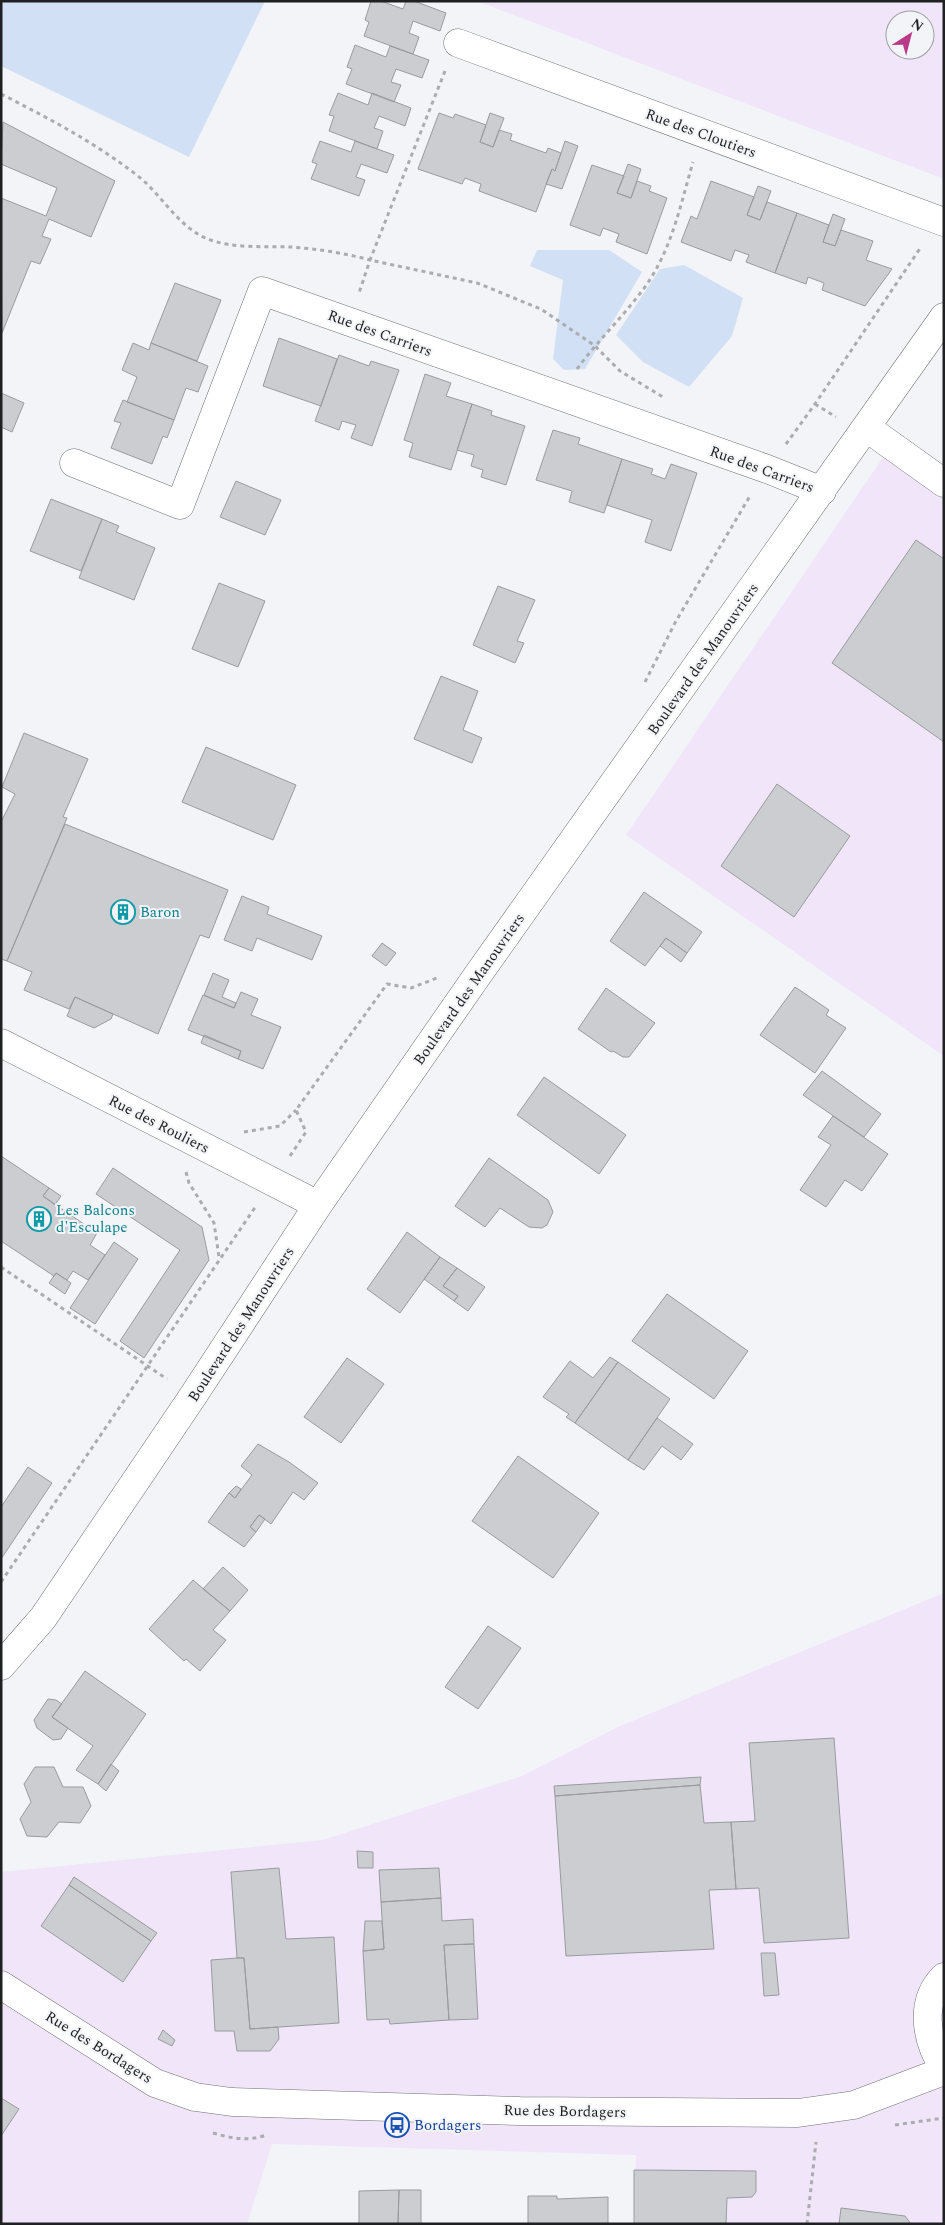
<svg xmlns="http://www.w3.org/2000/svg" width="945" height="2225" viewBox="0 0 945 2225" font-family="Spectral,serif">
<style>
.industrial{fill:#f0e5f9;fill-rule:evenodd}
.green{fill:#d1e0f4}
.building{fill:#cbcdd0;stroke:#999b9e}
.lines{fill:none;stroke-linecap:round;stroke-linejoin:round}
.minor-casing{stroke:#6f7173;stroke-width:29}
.path{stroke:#aaacae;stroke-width:3;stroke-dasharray:4 4;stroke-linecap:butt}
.minor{stroke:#fff;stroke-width:28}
.labels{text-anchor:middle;stroke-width:4;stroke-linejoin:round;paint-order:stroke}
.street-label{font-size:15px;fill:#1f2021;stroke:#f2f4f7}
.culture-label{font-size:15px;fill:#0d838f;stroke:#f2f4f7;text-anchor:start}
.transit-label{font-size:15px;fill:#164399;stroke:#f2f4f7;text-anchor:start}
</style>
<rect width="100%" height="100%" fill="#f2f4f7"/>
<path class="industrial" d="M477 1H944V179ZM895 20H925V50H895Z
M899 434 944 465V1056L626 835Z
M944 1593V2224H635L636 2155 272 2144 247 2224H1V1872L323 1840 522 1776 620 1726Z"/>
<path class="green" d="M1 1H265L189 157 1 66Z
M537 250H609L642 272 585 369 564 370 553 359 563 280 530 266Z
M684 265 743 298 732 336 689 387 643 362 616 335 660 269Z"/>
<path class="building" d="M371 1H381L403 9 406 1H414L446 13 440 31 413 21 409 33 419 37 413 54 364 36 369 22 365 20Z
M355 45 386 57 390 46 429 60 422 78 396 69 391 82 401 85 394 102 346 84 352 69 347 67Z
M338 93 368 105 372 93 411 108 405 126 379 116 374 128 383 131 377 149 329 131 334 116 329 115Z
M439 113 453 118 455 114 486 125 480 142 493 147 499 130 512 134 510 140 546 153 548 148 561 153 555 171 552 169 536 212 479 191 481 184 465 178 462 184 418 169Z
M490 113 504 118 493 147 480 142Z
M3 122 115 181 91 237 49 219 42 236 51 239 40 264 31 261 2 333 1 198 46 216 57 188 1 164Z
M320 141 351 152 355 141 394 155 387 173 361 164 356 177 365 180 359 196 311 179 317 164 312 162Z
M565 141 578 146 562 189 546 184 552 169 555 171Z
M628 164 641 169 631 198 617 193Z
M592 165 624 176 617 193 631 198 637 181 651 186 649 191 667 198 647 254 616 242 619 234 603 228 600 236 570 225Z
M711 181 754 197 747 215 760 220 767 202 797 213 775 273 746 262 749 255 735 250 731 261 681 242 691 216 697 219Z
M758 186 771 191 760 220 747 215Z
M797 213 829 225 823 242 835 246 841 230 873 241 866 260 892 269 865 306 822 290 824 283 808 277 806 284 775 273Z
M833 214 845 219 835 246 823 242Z
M175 283 221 300 197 361 151 343Z
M279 338 337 359 321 406 263 386Z
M133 343 149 350 151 343 208 366 198 392 186 388 174 420 127 402 137 377 122 370Z
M339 355 369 366 371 361 399 370 372 446 351 438 356 425 342 421 339 430 315 421Z
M425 374 451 383 446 396 472 404 451 470 409 457 413 443 404 440Z
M1 393 24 403 12 432 1 427Z
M123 400 174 420 167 438 163 436 152 464 111 448 121 423 114 421Z
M472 404 492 411 491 415 525 426 506 485 481 477 483 470 471 466 474 455 457 450Z
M553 430 580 438 578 444 622 459 604 513 569 502 572 491 536 480Z
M622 459 653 469 651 474 665 479 671 464 697 473 671 551 645 542 652 520 607 505Z
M236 481 281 500 265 535 220 517Z
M51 499 102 519 81 571 30 551Z
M102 519 119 526 116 532 155 548 134 600 79 578Z
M916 540 944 559V742L832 663Z
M219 583 265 601 238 667 192 649Z
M498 586 535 600 517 641 524 643 515 663 473 645Z
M441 676 478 691 463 730 482 738 472 763 414 739Z
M24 733 88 759 63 817 67 818 7 961 1 959V822L15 794 2 787Z
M206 747 296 785 273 840 182 802Z
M777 784 850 836 794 917 721 866Z
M65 824 228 890 209 938 200 935 158 1034 75 997 69 1009 24 990 32 972 7 961Z
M644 892 702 932 687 953 666 938 645 966 610 941Z
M242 896 269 907 267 914 322 936 312 960 257 938 252 951 224 940Z
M666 938 687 953 681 962 660 946Z
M382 943 396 953 386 966 372 956Z
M213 973 229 980 222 997 236 1003 234 1008 204 995Z
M795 987 829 1010 826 1015 846 1028 815 1073 760 1035Z
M606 988 655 1023 629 1057H623L613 1051 611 1052 578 1029Z
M241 992 258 999 251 1015 281 1027 263 1069 238 1059 241 1051 188 1030 203 995 234 1008Z
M75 997 113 1014 111 1019 94 1028 67 1016Z
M204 1035 241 1051 238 1059 201 1043Z
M822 1071 881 1114 864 1137 803 1095Z
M544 1077 626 1135 599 1174 517 1115Z
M833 1116 888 1154 862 1191 845 1180 826 1207 800 1190 831 1145 818 1137Z
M1 1156 49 1188 43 1196 97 1233 90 1245 105 1255 88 1280 73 1271 67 1280 56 1273 54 1276 1 1241Z
M489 1158 548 1200 553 1212 547 1225 542 1228 529 1227 500 1208 485 1227 455 1206Z
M113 1168 202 1227 209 1260 144 1358 120 1341 180 1250 96 1194Z
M49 1188 61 1196 55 1205 43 1196Z
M407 1232 440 1257 400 1313 367 1289Z
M114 1242 138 1259 95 1324 70 1308Z
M440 1257 457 1268 443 1286 458 1296 454 1301 424 1279Z
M457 1268 485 1287 468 1311 454 1301 458 1296 443 1286Z
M56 1273 71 1283 65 1294 49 1283Z
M667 1294 748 1351 714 1399 632 1341Z
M610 1357 618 1362 575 1423 566 1417 569 1414 543 1397 570 1361 593 1378Z
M347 1358 384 1384 341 1443 304 1417Z
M618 1362 670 1399 628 1460 575 1423Z
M657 1418 693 1444 681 1460 662 1446 644 1470 628 1460Z
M258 1444 289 1462 318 1483 304 1500 293 1492 271 1524 259 1515 250 1527 256 1532 244 1547 208 1522 229 1493 235 1498 252 1475 241 1466Z
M518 1456 599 1513 553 1578 472 1521Z
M28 1467 52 1483 1 1559V1507Z
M236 1486 241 1489 235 1498 229 1493Z
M259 1515 265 1519 256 1532 250 1527Z
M223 1567 248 1590 230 1611 203 1589Z
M193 1580 230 1611 213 1630 226 1640 200 1671 186 1659 184 1661 149 1629Z
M488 1626 521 1648 478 1709 445 1687Z
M85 1671 146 1714 98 1784 76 1770 93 1746 52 1717Z
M48 1699 56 1700 62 1704 52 1717 68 1728 61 1739 53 1740 37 1728 34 1720Z
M834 1738 849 1938 764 1943 759 1888 736 1889 731 1822 755 1821 749 1743Z
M111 1764 119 1771 106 1791 98 1784Z
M35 1767H54L63 1787H83L91 1806 80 1823 59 1822 47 1837 27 1836 20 1819 31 1802 24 1784Z
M701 1777 700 1785 555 1796 554 1786Z
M700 1785 704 1823 731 1822 736 1889 709 1890 714 1949 566 1956 555 1796Z
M357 1851 373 1852V1868H358Z
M279 1868 286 1939 334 1937 339 2023 250 2029 244 1958H237L231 1872Z
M439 1868 441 1898 381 1902 379 1870Z
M74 1877 157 1933 151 1941 69 1885Z
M69 1885 151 1941 123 1982 41 1926Z
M441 1898 442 1921 473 1919 474 1944 444 1945 449 2020 390 2024 389 2019 367 2020 363 1951 384 1949 381 1902Z
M365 1921H382L384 1949 363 1951Z
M474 1944 478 2019 449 2020 444 1945Z
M761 1953H775L779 1995 764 1996Z
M237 1958H244L250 2029 278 2027 279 2039 270 2051H237L234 2031H215L211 1960Z
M163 2030 175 2040 172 2046 158 2039Z
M1 2098 19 2109 1 2136Z
M634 2170 756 2171V2192L752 2197 727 2198 726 2224H634Z
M399 2190 398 2224H359V2191Z
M399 2190H421V2224H398Z
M528 2196H557V2199L608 2197V2224H528Z
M841 2208 905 2216 911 2224H839Z"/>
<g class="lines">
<defs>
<path id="minor" d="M458 43 944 222
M867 428 944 483
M74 463 180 505 262 291 767 469 822 491
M1 1043 318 1205
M1 1666 43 1618 193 1396 318 1205 477 976 944 317
M944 1977C918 2003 927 2042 944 2068
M1 1985 155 2083 195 2097 232 2102 520 2111 798 2113 854 2105 944 2071"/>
</defs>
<use href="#minor" class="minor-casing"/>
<path class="path" d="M445 71 370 260 477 283 541 309 594 345 620 371 663 397
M1 94C50 119 94 142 138 176 162 195 179 228 208 239 233 249 264 246 291 247 317 249 345 253 370 260L359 293
M577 369C599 339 626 314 647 284 672 248 681 203 693 162
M815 404 836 417
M786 444 815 404 921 247
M645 682 676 621 750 496
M244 1132 280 1126 296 1110
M290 1156 306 1132 296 1110 387 984 411 988 437 978
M186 1172 189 1183 214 1223 219 1257
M1 1267 167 1379
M1 1582 256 1206
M895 2125 944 2118
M213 2133C231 2138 248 2142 266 2135
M807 2224 816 2142"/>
<use href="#minor" class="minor"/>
</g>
<defs>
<symbol id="building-ring" viewBox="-11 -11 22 22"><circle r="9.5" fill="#f2f4f7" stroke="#0f9aa8" stroke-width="1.5"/><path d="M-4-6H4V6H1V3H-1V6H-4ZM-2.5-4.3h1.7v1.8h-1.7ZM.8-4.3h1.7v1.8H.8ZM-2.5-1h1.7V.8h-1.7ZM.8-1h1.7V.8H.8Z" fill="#0f9aa8"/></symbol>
<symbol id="bus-ring" viewBox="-11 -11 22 22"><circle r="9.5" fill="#f2f4f7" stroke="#1a4fb4" stroke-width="1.5"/><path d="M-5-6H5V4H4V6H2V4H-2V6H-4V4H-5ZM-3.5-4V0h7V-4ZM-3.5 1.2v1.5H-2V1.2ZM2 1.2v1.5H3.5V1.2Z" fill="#1a4fb4"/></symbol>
</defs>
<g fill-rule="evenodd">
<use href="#building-ring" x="109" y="898" width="28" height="28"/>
<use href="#building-ring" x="25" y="1205" width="28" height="28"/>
<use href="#bus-ring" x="383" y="2111" width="28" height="28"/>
</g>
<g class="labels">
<g class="street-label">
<text transform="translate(701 133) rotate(20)" y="5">Rue des Cloutiers</text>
<text transform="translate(380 333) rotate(20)" y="5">Rue des Carriers</text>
<text transform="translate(762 469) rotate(20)" y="5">Rue des Carriers</text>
<text transform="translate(703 659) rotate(-55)" y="5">Boulevard des Manouvriers</text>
<text transform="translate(469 989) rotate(-55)" y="5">Boulevard des Manouvriers</text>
<text transform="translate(159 1124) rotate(27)" y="5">Rue des Rouliers</text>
<text transform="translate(241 1324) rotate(-57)" y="5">Boulevard des Manouvriers</text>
<text transform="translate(99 2047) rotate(32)" y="5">Rue des Bordagers</text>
<text transform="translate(565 2111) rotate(1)" y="5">Rue des Bordagers</text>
</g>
<g class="culture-label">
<text x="140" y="917">Baron</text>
<text x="56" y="1215">Les Balcons<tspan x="56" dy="17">d'Esculape</tspan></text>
</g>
<g class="transit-label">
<text x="414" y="2130">Bordagers</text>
</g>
</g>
<rect width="945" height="2225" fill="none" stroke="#1f2021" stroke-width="5"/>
<g transform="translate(910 35) rotate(36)"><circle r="24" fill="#f2f4f7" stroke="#9e9fa1"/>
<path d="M0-4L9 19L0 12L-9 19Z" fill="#b93a86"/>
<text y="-8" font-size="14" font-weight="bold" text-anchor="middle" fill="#1f2021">N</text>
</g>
</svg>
